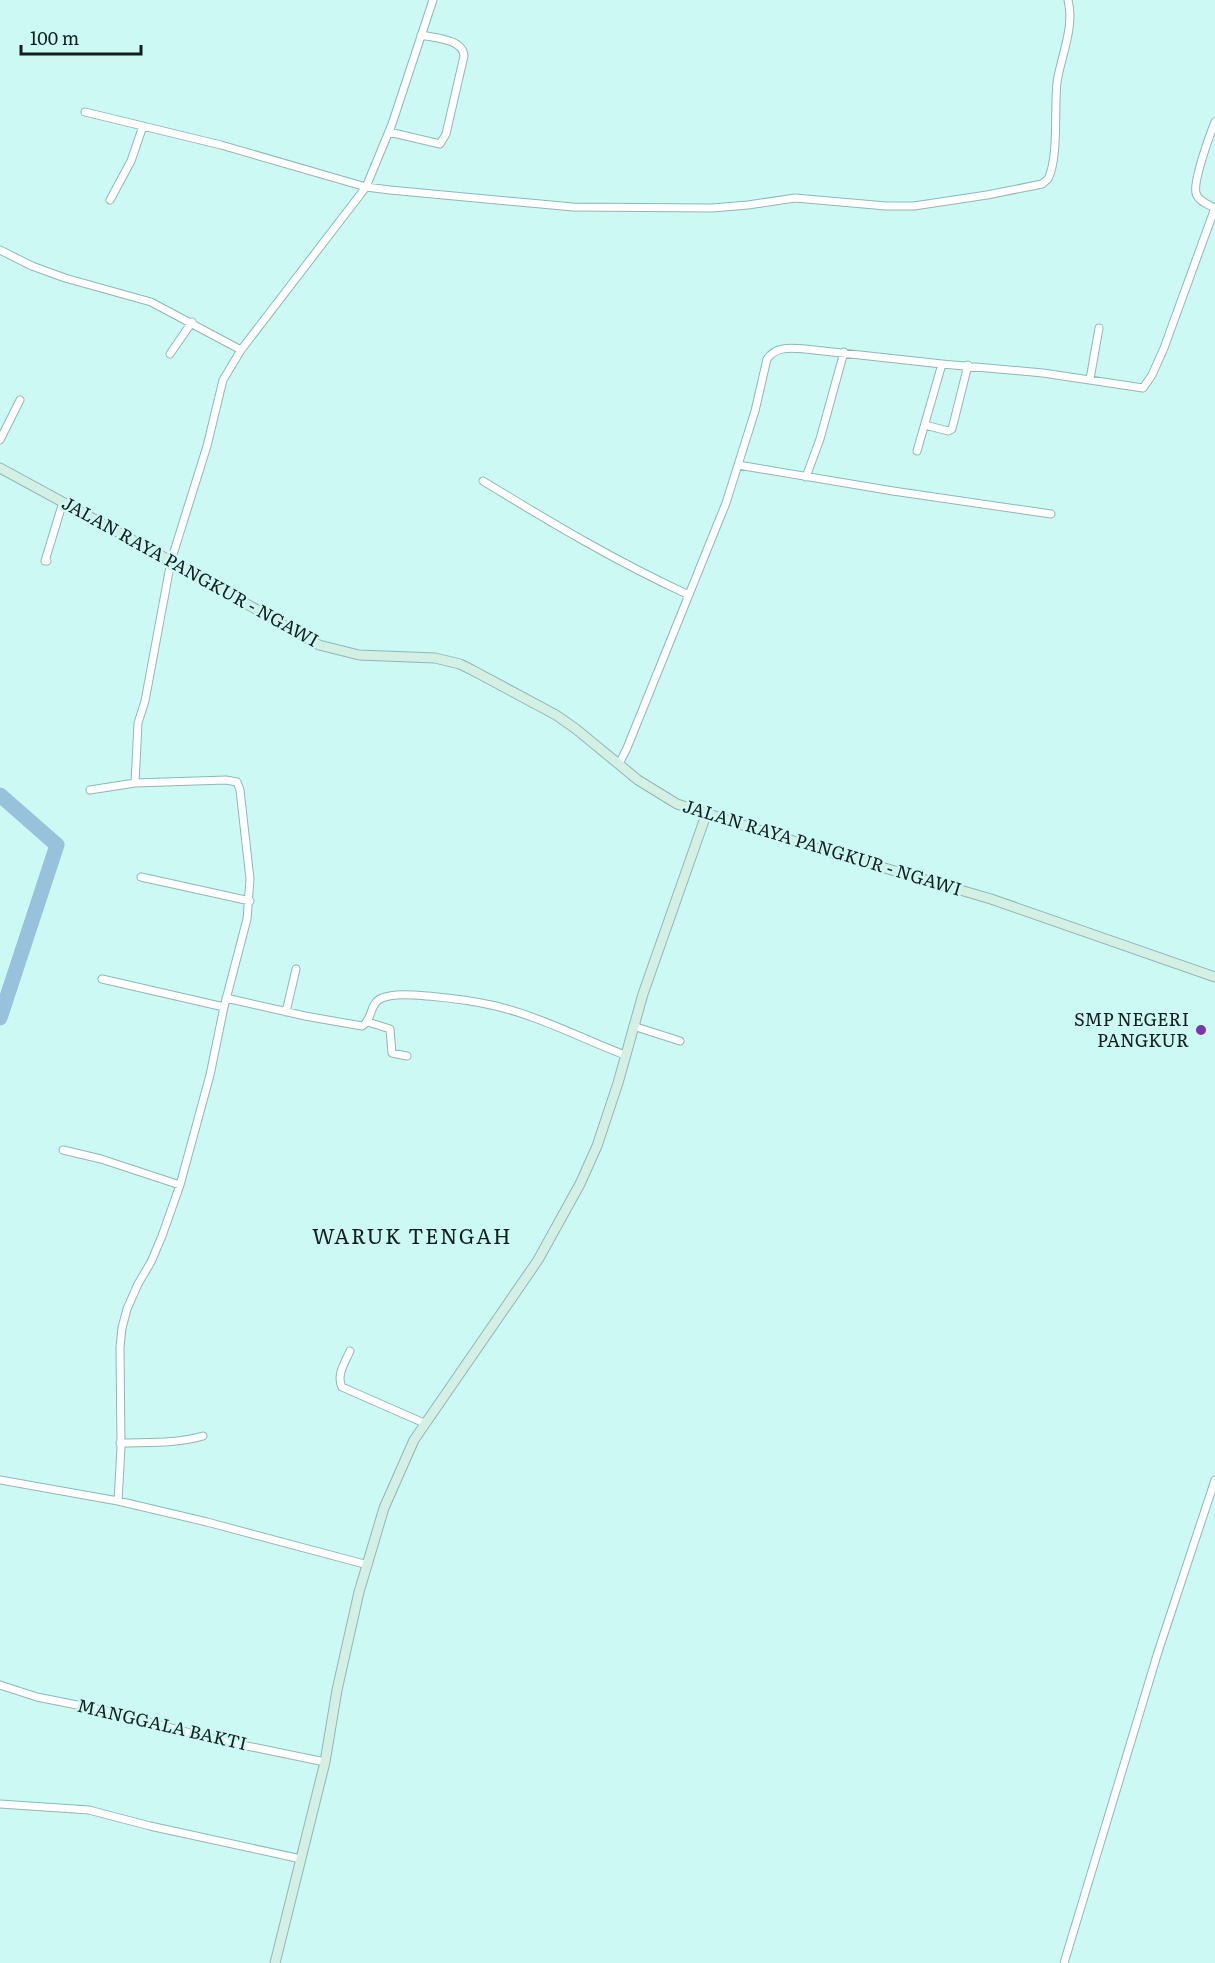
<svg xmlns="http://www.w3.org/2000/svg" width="1215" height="1963" viewBox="0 0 1215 1963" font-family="Literata,serif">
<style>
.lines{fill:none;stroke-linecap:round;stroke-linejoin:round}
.river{stroke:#98c1dc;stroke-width:15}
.street-casing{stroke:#8eb8b4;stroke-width:9}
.secondary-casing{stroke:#8eb8b4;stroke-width:11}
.street{stroke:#fff;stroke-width:7}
.secondary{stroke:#d4efe4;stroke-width:9}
.poi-dot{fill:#7d35a8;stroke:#cdf9f5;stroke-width:2}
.labels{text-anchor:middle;stroke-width:5;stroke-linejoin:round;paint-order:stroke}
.street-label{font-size:18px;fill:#0f201f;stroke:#cdf9f5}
.poi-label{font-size:18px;fill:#0f201f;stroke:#cdf9f5;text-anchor:end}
.quarter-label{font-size:21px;letter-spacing:1.5px;fill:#0f201f;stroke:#cdf9f5}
</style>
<rect width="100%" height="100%" fill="#cdf9f5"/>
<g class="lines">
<path class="river" d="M0 795 57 845 0 1018"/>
<defs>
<path id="street" d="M85 112 221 145 366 187 390 190 573 207 712 208 748 205 795 198 886 206H914L987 195 1042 184 1048 179C1059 157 1054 109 1057 82 1061 56 1075 27 1068 0
M389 132 440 144 446 134 464 56C463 39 435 38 421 35
M110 200 131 161 143 126
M1214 208C1208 204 1198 201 1196 193 1193 181 1210 134 1215 122
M0 250 32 266 65 278 151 302 241 350
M170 354 192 322
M1090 379 1099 328
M925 425 948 431 952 429 968 365
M0 440 20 400
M917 451 942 364
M738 465 893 491 1051 514
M806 477 820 439 844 352
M483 481C550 522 617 562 689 595
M47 561H45L63 502
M619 764 627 748 726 503 755 411 767 359C776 346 791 348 805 349L942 364 1043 373 1143 388 1152 375 1164 348 1215 208
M90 790 135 783
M141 877 250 901
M102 979 224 1007
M226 998 305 1016 362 1026C373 1020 369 1003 382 998 396 993 414 995 428 996 451 998 474 1001 496 1006 541 1017 583 1039 625 1055
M286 1012 296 969
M368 1022 390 1029 392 1053 407 1056
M633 1026 680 1041
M63 1150 101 1159 180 1185
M350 1351C345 1362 336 1376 342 1387L424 1423
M120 1443C148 1442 176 1444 203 1436
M0 1480 118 1501 207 1522 368 1565
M118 1501 121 1447 120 1347 122 1328 127 1309 138 1284 151 1262 162 1236 180 1185 210 1075 224 1007 247 919 250 879 240 790 237 782 226 780 135 783 138 723 145 701 171 561 207 446 223 380 241 350 366 187 392 124 433 0
M0 1685 37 1697 107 1711 213 1739 325 1762
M0 1804 89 1810 150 1826 301 1859
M1064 1963 1158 1652 1215 1480"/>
<path id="secondary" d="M0 468 171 561 319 645 359 655 435 658 460 664 472 670 556 715 576 729 638 780 677 804 809 846 991 899 1215 977
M275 1963 325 1762 337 1690 359 1592 384 1508 414 1440 538 1260 580 1184 597 1146 618 1083 643 994 706 815"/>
</defs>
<use href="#street" class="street-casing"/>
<use href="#secondary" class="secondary-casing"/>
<use href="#street" class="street"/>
<use href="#secondary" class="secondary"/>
</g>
<circle class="poi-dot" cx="1201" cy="1030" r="6"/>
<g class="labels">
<g class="street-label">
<text transform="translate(190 572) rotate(29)" y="6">JALAN RAYA PANGKUR - NGAWI</text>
<text transform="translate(822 848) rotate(17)" y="6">JALAN RAYA PANGKUR - NGAWI</text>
<text transform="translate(162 1725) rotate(13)" y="6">MANGGALA BAKTI</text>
</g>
<g class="poi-label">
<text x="1189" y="1026">SMP NEGERI<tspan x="1189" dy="21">PANGKUR</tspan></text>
</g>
<g class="quarter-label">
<text x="412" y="1244">WARUK TENGAH</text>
</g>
</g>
<path d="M21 45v9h120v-9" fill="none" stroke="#0f201f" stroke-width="3"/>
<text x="30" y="45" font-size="18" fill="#0f201f" stroke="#cdf9f5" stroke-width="4.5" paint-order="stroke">100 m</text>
</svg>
